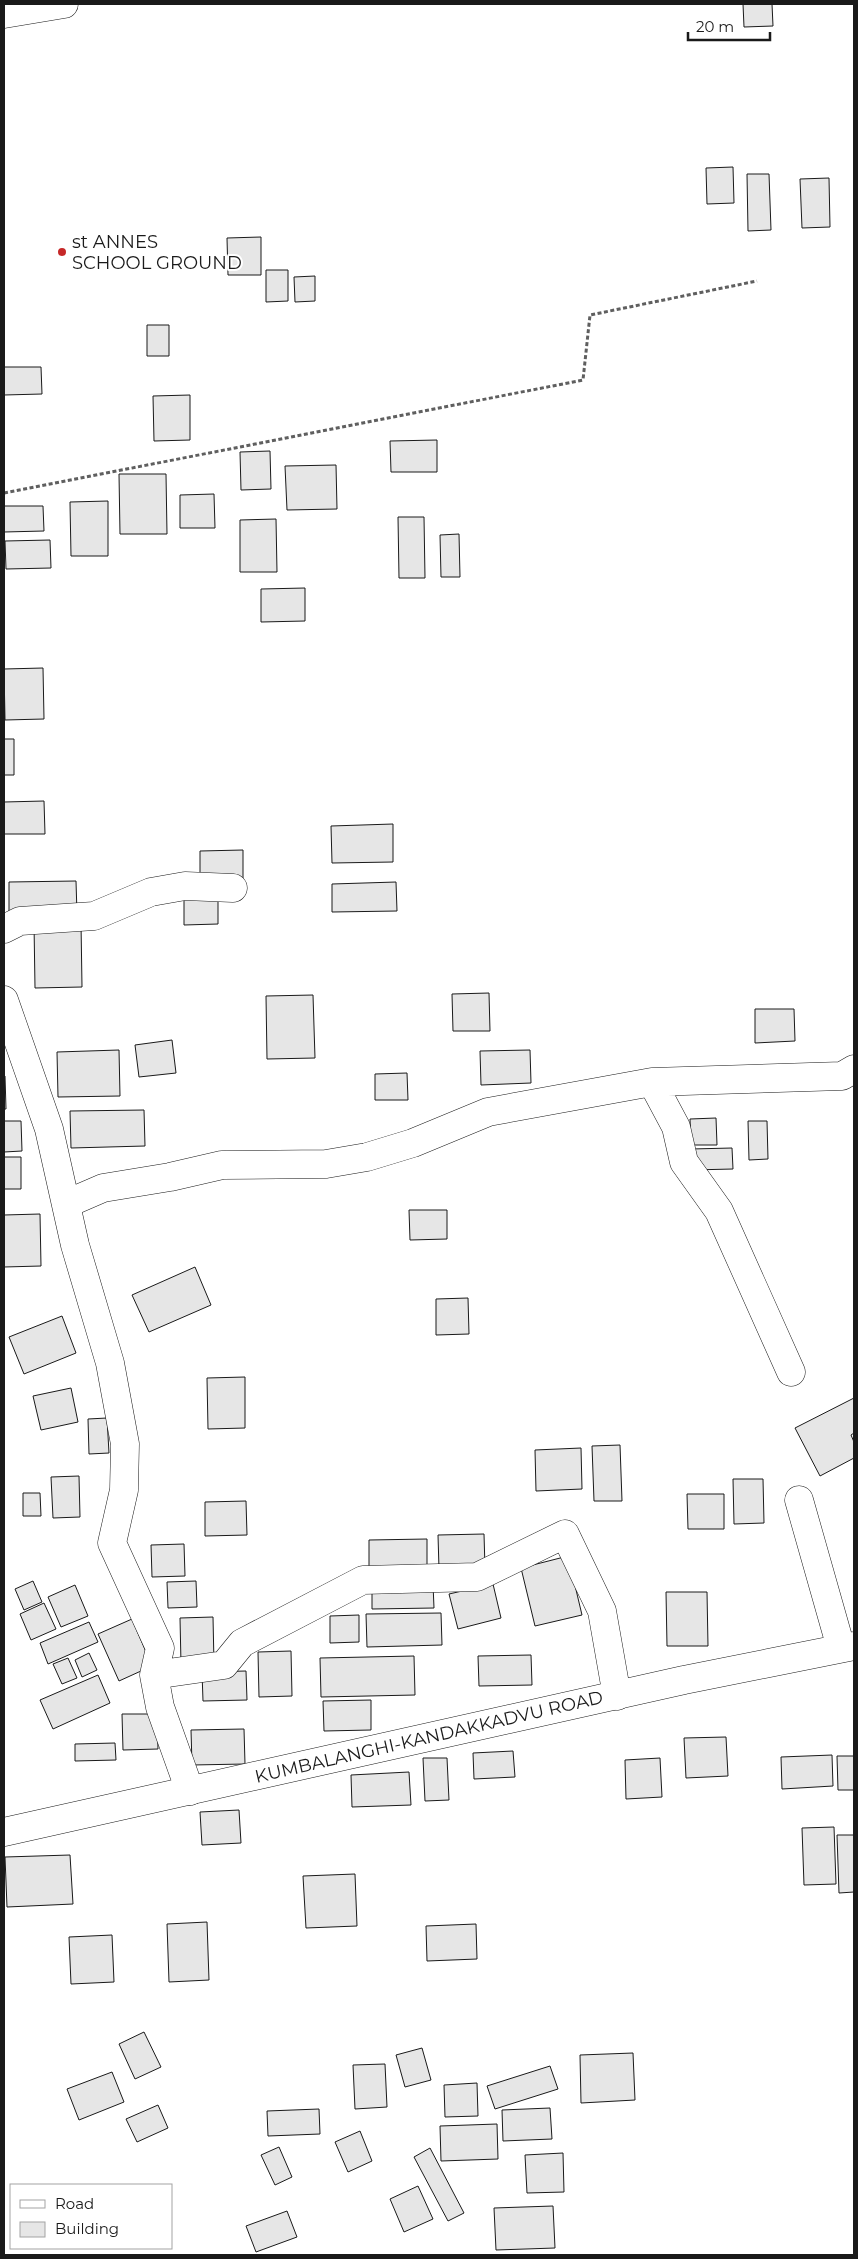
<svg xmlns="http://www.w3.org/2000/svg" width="858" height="2259" viewBox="0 0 858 2259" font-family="Montserrat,sans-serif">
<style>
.building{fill:#e6e6e6;stroke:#1a1a1a}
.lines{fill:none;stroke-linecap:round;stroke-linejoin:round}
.minor-casing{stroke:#1a1a1a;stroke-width:29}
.major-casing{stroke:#1a1a1a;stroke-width:29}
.path{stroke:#5f5f5f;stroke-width:3;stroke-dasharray:4 2.5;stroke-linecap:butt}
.minor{stroke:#fff;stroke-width:28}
.major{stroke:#fff;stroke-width:28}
.poi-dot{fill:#c62828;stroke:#fff;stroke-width:2}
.labels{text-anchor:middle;stroke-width:4;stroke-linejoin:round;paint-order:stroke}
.poi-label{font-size:18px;fill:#1a1a1a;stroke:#fff;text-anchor:start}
.street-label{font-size:18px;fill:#1a1a1a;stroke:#fff}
</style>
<rect width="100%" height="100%" fill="#fff"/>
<path class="building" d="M743 4H772L773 26 744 27Z
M733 167 734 203 707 204 706 168Z
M747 174H769L771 230 748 231Z
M829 178 830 227 802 228 800 179Z
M261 237V275H228L227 238Z
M266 270H288V301L266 302Z
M315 276V301L295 302 294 277Z
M147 325H169V356H147Z
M4 367H41L42 394 4 395Z
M190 395V440L154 441 153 396Z
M437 440V472H391L390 441Z
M270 451 271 489 241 490 240 452Z
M336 465 337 509 287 510 285 466Z
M119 474H166L167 534H120Z
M214 494 215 528H180V495Z
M108 501V556H71L70 502Z
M4 506H43L44 531 4 532Z
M398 517H424L425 578H399Z
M276 519 277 572H240V520Z
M459 534 460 577H441L440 535Z
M50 540 51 568 6 569 5 541Z
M305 588V621L261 622V589Z
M43 668 44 719 5 720 4 669Z
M4 739H14V775H4Z
M44 801 45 834H4V802Z
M393 824V862L332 863 331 826Z
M243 850V884L200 885V851Z
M76 881 77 914 9 916V882Z
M396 882 397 911 332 912V884Z
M184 891H218V924L184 925Z
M81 923 82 987 35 988 34 924Z
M489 993 490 1031H453L452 994Z
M313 995 315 1058 267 1059 266 996Z
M755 1009H794L795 1041 755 1043Z
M172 1040 176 1073 139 1077 135 1045Z
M119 1050 120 1096 58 1097 57 1052Z
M530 1050 531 1083 481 1085 480 1051Z
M407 1073 408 1100H375V1074Z
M4 1076H5L6 1109H4Z
M144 1110 145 1146 71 1148 70 1111Z
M716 1118 717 1145H691L690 1119Z
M4 1121H21L22 1151 4 1152Z
M748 1121H767L768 1159 749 1160Z
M732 1148 733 1169 691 1170V1149Z
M4 1157H21V1189H4Z
M409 1210H447V1239L410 1240Z
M40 1214 41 1266 4 1267V1215Z
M195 1267 211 1305 149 1332 132 1295Z
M468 1298 469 1334 436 1335V1299Z
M62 1316 76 1353 24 1374 9 1337Z
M245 1377V1428L208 1429 207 1378Z
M71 1388 78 1422 41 1430 33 1396Z
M854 1398V1433L851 1435 854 1442V1458L820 1476 795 1428Z
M107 1418 109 1453 89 1454 88 1419Z
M620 1445 622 1501H594L592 1446Z
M581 1448 582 1489 536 1491 535 1450Z
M79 1476 80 1517 53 1518 51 1477Z
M733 1479H763L764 1523 734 1524Z
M23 1493H40L41 1516H23Z
M687 1494H724V1529H688Z
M246 1501 247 1535 205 1536V1502Z
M484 1534 485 1568 439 1569 438 1535Z
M427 1539V1574L369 1575V1540Z
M184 1544 185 1576 152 1577 151 1545Z
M568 1556 582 1615 535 1626 521 1568Z
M33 1581 42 1602 24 1610 15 1589Z
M196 1581 197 1607 168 1608 167 1582Z
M433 1584 434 1608 372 1609V1585Z
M493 1584 501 1618 458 1629 449 1594Z
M75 1585 88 1616 61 1627 48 1597Z
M666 1592H707L708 1646H667Z
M44 1603 56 1629 31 1640 20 1614Z
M441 1613 442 1645 367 1647 366 1614Z
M359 1615V1642L330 1643V1616Z
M213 1617 214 1664H181L180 1618Z
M132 1619 152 1666 119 1681 98 1634Z
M89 1622 98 1642 48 1664 40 1643Z
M291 1651 292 1696 259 1697 258 1652Z
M89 1653 97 1670 82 1677 75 1660Z
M531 1655 532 1685 479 1686 478 1656Z
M414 1656 415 1695 321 1697 320 1658Z
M68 1658 77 1678 62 1684 53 1664Z
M246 1671 247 1700 203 1701 202 1672Z
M98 1675 110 1703 53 1729 40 1700Z
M371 1700V1730L324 1731 323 1701Z
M122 1714H157L158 1749 123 1750Z
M244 1729 245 1764 192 1765 191 1730Z
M726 1737 728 1776 686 1778 684 1738Z
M115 1743 116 1760 75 1761V1744Z
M513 1751 515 1777 474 1779 473 1753Z
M832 1755 833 1786 782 1789 781 1757Z
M837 1756H854V1790H838Z
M423 1758H447L449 1800 425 1801Z
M660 1758 662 1797 626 1799 625 1760Z
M409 1772 411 1805 352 1807 351 1775Z
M239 1810 241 1843 202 1845 200 1812Z
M834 1827 836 1884 804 1885 802 1828Z
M837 1835H854V1892L839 1893Z
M70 1855 73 1904 7 1907 5 1857Z
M355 1874 357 1926 306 1928 303 1876Z
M207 1922 209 1980 169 1982 167 1924Z
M476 1924 477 1959 427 1961 426 1926Z
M112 1935 114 1982 71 1984 69 1937Z
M144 2032 161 2067 135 2079 119 2044Z
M422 2048 431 2080 405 2087 396 2055Z
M633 2053 635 2100 581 2103 580 2055Z
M385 2064 387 2107 355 2109 353 2065Z
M550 2066 558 2089 495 2109 487 2086Z
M112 2072 124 2102 79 2120 67 2089Z
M477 2083 478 2116 445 2117 444 2085Z
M158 2105 168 2128 137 2142 126 2119Z
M550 2108 552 2139 503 2141 502 2110Z
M319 2109 320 2134 268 2136 267 2111Z
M497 2124 498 2159 441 2161 440 2126Z
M360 2131 372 2161 348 2172 335 2142Z
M279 2147 292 2177 275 2185 261 2155Z
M430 2148 464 2213 448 2221 414 2157Z
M563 2153 564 2192 527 2193 525 2155Z
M418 2186 433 2219 404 2232 390 2199Z
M553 2206 555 2248 496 2250 494 2208Z
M287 2211 297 2237 256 2252 246 2226Z"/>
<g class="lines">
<defs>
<path id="minor" d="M4 14 64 4
M4 929 20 921 94 916 151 892 185 886 233 888
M4 1000 49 1129 75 1245 110 1363 125 1444 124 1490 112 1543 160 1648 154 1675 160 1707 190 1791
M652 1082 676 1127 684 1162 719 1211 791 1372
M66 1204 103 1188 170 1177 222 1165 326 1164 367 1157 413 1143 488 1112 652 1082 842 1076 854 1069
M799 1500 841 1648
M154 1675 224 1665 242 1643 363 1580 477 1577 565 1534 602 1611 617 1696"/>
<path id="major" d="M4 1832 684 1680 854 1646"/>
</defs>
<use href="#minor" class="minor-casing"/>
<use href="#major" class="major-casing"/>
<path class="path" d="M4 493 583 380 590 315 757 281"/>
<use href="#minor" class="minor"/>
<use href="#major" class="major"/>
</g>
<circle class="poi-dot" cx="62" cy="252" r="5"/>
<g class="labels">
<g class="poi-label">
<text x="72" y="248">st ANNES<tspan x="72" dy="21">SCHOOL GROUND</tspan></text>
</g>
<g class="street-label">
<text transform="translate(429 1737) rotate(-13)" y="6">KUMBALANGHI-KANDAKKADVU ROAD</text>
</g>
</g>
<rect width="858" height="2259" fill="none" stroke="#1a1a1a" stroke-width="10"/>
<rect x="10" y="2184" width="162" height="65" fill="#ffffff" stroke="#a3a3a3"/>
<rect x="20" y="2200" width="25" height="8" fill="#ffffff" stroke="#a3a3a3"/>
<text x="55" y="2209" font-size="15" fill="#1a1a1a">Road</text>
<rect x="20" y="2222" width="25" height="15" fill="#e6e6e6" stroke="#a3a3a3"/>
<text x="55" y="2234" font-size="15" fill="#1a1a1a">Building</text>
<path d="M688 32v8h82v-8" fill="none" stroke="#1a1a1a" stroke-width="2.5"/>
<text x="696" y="32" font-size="15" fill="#1a1a1a" stroke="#ffffff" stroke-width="4" paint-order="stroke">20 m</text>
</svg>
